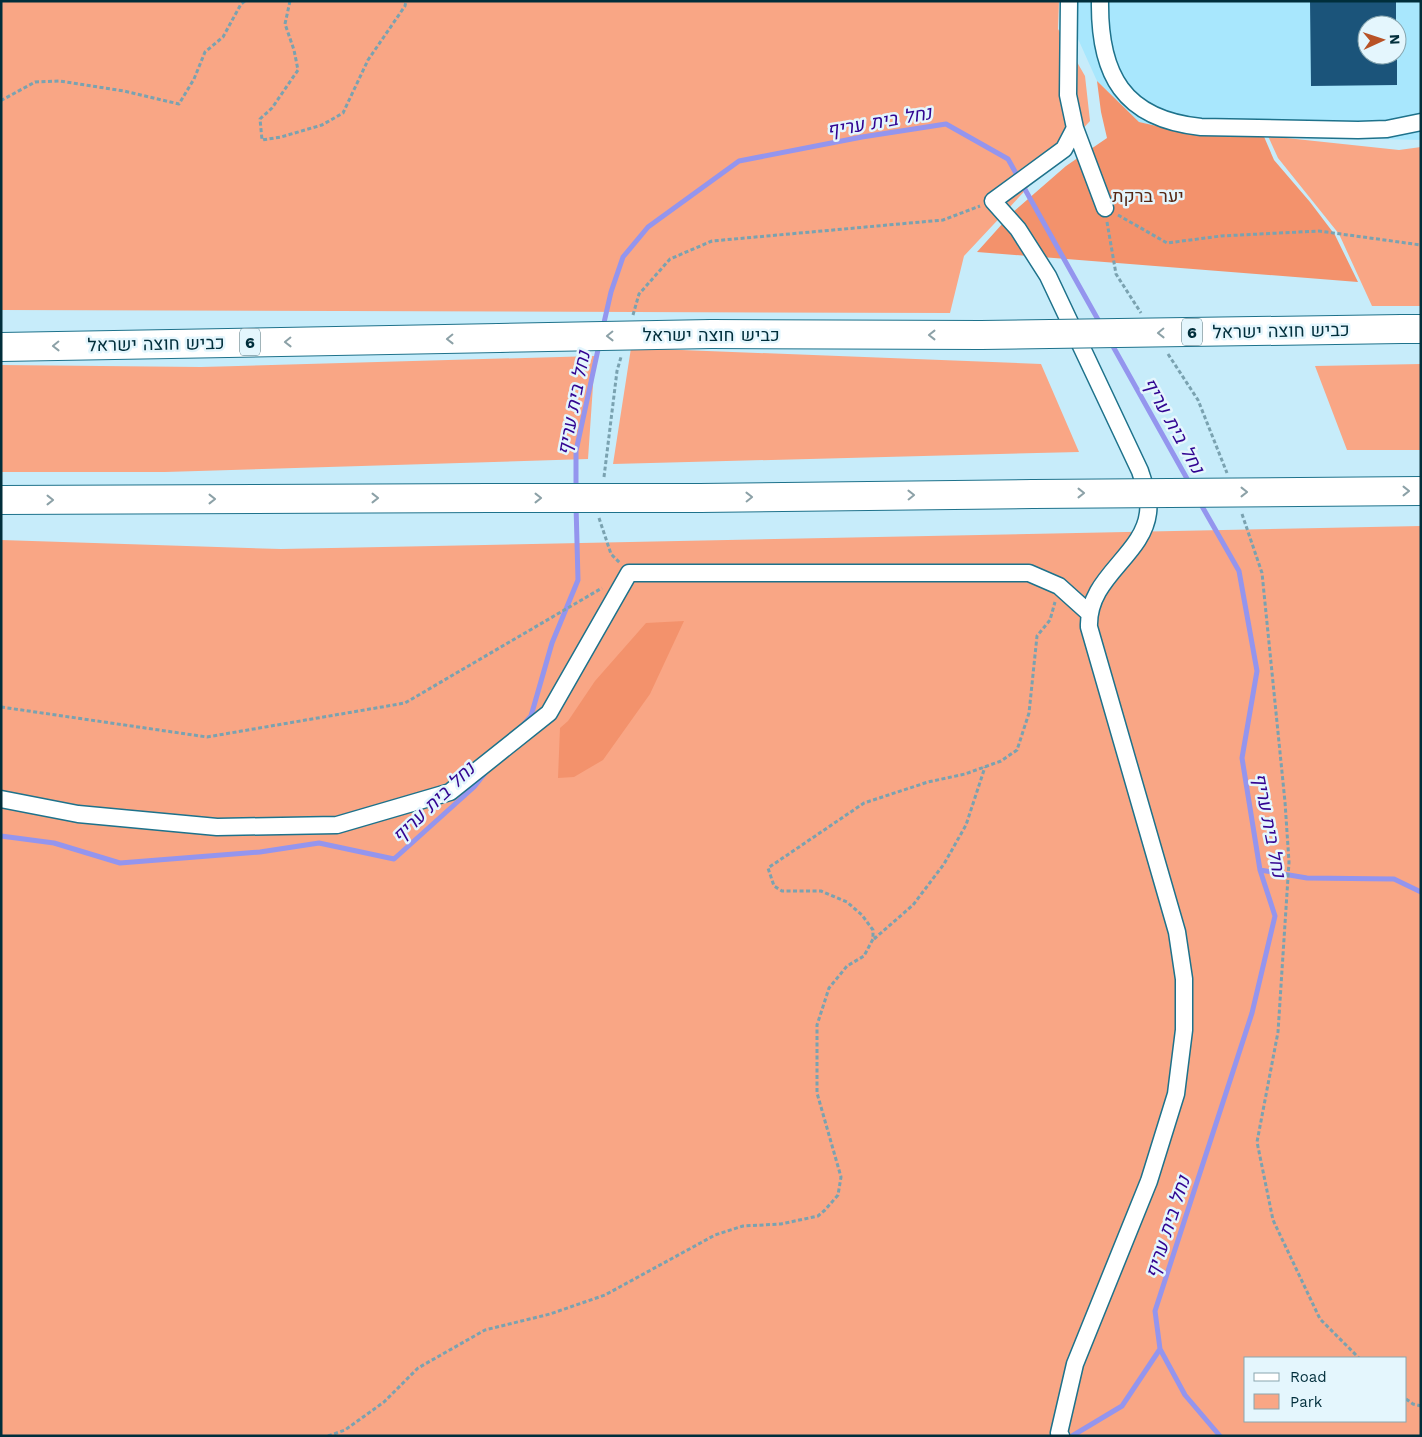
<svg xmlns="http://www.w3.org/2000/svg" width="1422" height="1437" viewBox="0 0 1422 1437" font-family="'Work Sans',Heebo,sans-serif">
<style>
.built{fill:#a8e7fd;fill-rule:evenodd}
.green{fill:#f9a685;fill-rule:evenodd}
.forest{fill:#f3926c}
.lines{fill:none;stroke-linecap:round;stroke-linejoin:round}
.stream{stroke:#9495ee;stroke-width:5}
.building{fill:#1b547a}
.minor-casing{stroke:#1e728b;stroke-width:19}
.motorway-casing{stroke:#1e728b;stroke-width:30}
.path{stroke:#7aa2b0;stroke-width:3;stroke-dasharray:4 2.5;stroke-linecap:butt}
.minor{stroke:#fff;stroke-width:16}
.motorway{stroke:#fff;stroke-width:28}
.motorway-bridge-casing{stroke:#1e728b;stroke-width:30;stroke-linecap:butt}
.motorway-bridge{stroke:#fff;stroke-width:28}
.oneway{stroke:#8ca1a7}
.labels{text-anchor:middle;stroke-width:5;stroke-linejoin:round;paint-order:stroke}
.shield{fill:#e4f6fd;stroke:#446a75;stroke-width:1}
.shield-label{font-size:16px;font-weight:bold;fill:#002e3b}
.park-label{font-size:18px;fill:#552612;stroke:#e4f6fd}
.street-label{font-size:18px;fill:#002e3b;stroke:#e4f6fd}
.water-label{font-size:19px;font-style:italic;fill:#310491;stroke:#e4f6fd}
</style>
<rect width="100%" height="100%" fill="#c7ecfa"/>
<path class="built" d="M1075 1H1421V140L1336 138 1262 132H1183L1139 122 1097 81 1074 30ZM1367 25H1397V55H1367Z"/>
<path class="green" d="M1 1H1059L1058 29 1085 76 1090 121 964 256 950 313 1 310Z
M1268 136 1399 150 1421 147V306H1372L1339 234 1278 158Z
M631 348 1041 364 1079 452 613 464Z
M595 356 588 459 165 472H1V365L201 367Z
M1421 364V450H1347L1315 366Z
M1421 526V1436H1V540L281 549ZM1246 1358H1406V1421H1246Z"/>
<path class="forest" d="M1097 81 1139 122 1183 132H1262L1274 160 1310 202 1335 235 1358 282 977 252 1012 213 1066 166 1107 138 1101 112Z
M684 621 650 694 603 760 574 777 558 778 560 728 568 721 595 681 646 623Z"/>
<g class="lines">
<path class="stream" d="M603 327 611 292 623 257 648 227 739 161 862 137 946 124 1008 159 1101 325
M1110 341 1190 484
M576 489V451L599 345
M1199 501 1239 571 1257 671 1242 758 1260 870 1275 916 1252 1013 1155 1311 1160 1349 1185 1395 1220 1436
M524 724 531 716 552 643 578 580 576 505
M1 836 54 843 120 863 260 852 319 843 394 859 474 787 486 772
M1260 870 1307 878 1394 879 1421 892
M1072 1436 1122 1406 1160 1349"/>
</g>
<path class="building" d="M1310 1H1396V25H1367V55H1397V85L1311 86Z"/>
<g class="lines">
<defs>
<path id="minor" d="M1069 1 1068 95 1075 128 1105 208
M1100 1C1099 74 1123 119 1201 127L1358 130 1387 129 1421 122
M1 799 78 814 217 827 337 825 450 792 549 713 629 573H1029L1059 586 1089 613
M1061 1436 1059 1433 1075 1364 1149 1181 1176 1094 1184 1030V979L1177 932 1089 627C1087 577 1143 556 1148 513 1150 498 1144 484 1140 471L1048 276 1018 229 993 201 1064 149 1075 128"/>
<path id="motorway" d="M1402 329H1421
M711 334 981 335
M1 347 499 338
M700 498 1033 494
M1 500 489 498"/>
</defs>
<use href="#minor" class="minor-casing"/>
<use href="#motorway" class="motorway-casing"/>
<path class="path" d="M290 1 285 24 294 50 298 70 272 108 260 119 262 140 281 137 322 125 343 113 368 60 405 6 406 1
M1 99 2 100 35 82 60 81 124 91 179 104 194 79 205 52 223 37 241 4 245 1
M1118 215 1167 243 1221 236 1319 231 1421 245
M1107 222 1116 274 1141 313
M633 315 639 294 670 259 712 241 943 220 980 206
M1168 354 1198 400 1227 473
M604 477 617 371 621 357
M1242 514 1262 573 1285 802 1289 862 1278 1032 1257 1142 1273 1220 1320 1319 1359 1358
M599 518 611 554 620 563
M1 707 207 737 405 703 602 588
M874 939 913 905 944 864 966 825 985 767
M1406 1399 1413 1404 1421 1406
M328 1436 345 1430 384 1402 418 1368 485 1330 550 1314 605 1295 715 1235 743 1226 781 1224 818 1216 825 1210 838 1195 841 1177 817 1093V1025L829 988 847 966 864 956 873 939V930L862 915 847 902 821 891H782L774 886 768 868 864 803 928 782 965 774 1001 761 1017 750 1029 713 1037 636 1050 620 1055 602"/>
<use href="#minor" class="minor"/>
<use href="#motorway" class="motorway"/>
<defs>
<path id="motorway-bridge" d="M981 335 1402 329
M499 338 711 334
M1033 494 1421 491
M489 498H700"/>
</defs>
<use href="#motorway-bridge" class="motorway-bridge-casing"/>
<use href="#motorway-bridge" class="motorway-bridge"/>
</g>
<defs><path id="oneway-chevron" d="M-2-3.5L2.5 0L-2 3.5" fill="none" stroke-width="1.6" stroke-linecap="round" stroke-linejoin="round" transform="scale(1.25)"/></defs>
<g class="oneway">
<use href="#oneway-chevron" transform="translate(1161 333) rotate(179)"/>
<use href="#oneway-chevron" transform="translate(932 335) rotate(-180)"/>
<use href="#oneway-chevron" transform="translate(610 336) rotate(179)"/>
<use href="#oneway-chevron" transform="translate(450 339) rotate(179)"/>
<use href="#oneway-chevron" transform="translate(288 342) rotate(179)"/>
<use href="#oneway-chevron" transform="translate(56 346) rotate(179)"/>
<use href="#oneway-chevron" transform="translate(1406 491)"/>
<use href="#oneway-chevron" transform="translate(1244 492)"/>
<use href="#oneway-chevron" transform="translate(1081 493)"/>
<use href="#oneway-chevron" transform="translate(911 495) rotate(-1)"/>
<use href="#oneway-chevron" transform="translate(749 497) rotate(-1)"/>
<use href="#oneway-chevron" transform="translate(375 498)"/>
<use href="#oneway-chevron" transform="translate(538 498)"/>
<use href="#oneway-chevron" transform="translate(212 499)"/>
<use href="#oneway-chevron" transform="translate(50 500)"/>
</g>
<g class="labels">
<g class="shield">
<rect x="1182" y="318.5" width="20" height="27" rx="4"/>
<rect x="240" y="328.5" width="20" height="27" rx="4"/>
</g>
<g class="shield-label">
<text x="1192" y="338">6</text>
<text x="250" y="348">6</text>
</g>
<g class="park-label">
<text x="1148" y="202">יער ברקת</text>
</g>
<g class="street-label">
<text transform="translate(1281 331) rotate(-1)" y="6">כביש חוצה ישראל</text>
<text x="711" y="341">כביש חוצה ישראל</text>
<text transform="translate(156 344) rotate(-1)" y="6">כביש חוצה ישראל</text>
</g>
<g class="water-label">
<text transform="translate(879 121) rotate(-10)" y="7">נחל בית עריף</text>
<text transform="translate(573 403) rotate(-79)" y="7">נחל בית עריף</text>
<text transform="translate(1174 425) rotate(61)" y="7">נחל בית עריף</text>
<text transform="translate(433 802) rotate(-44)" y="7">נחל בית עריף</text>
<text transform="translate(1270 825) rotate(79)" y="7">נחל בית עריף</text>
<text transform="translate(1167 1227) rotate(-72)" y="7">נחל בית עריף</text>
</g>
</g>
<rect width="1422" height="1437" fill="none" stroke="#002e3b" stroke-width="5"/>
<rect x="1244" y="1357" width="162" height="65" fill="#e4f6fd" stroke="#89a6af"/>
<rect x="1254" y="1373" width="25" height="8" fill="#ffffff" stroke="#89a6af"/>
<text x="1290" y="1382" font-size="15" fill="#002e3b">Road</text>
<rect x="1254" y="1394" width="25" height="15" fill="#f9a685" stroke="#89a6af"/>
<text x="1290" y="1407" font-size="15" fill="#002e3b">Park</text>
<g transform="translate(1382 40) rotate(87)"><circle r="24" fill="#e4f6fd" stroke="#89a6af"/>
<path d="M0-4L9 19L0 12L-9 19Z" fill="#b85226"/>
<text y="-8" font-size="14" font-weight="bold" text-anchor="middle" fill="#002e3b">N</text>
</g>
</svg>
